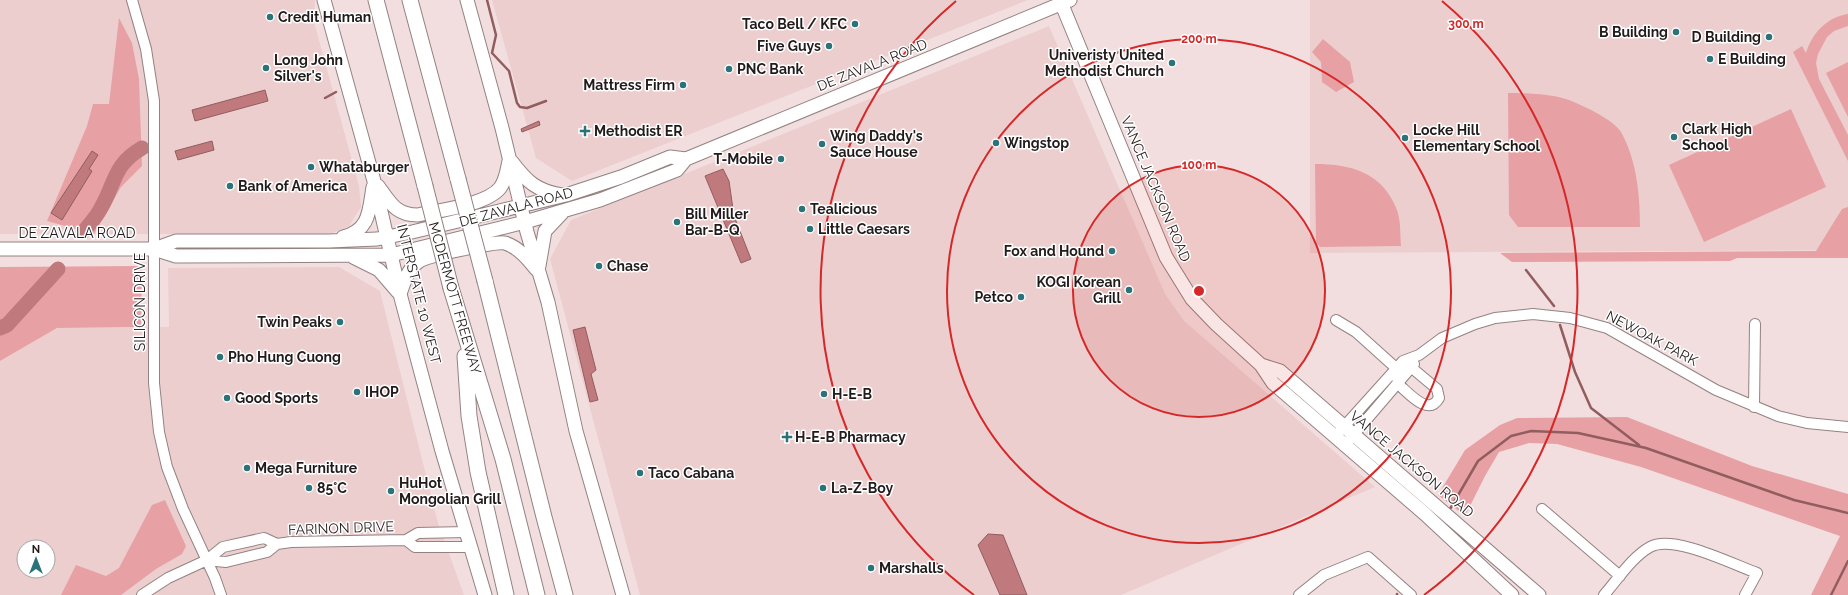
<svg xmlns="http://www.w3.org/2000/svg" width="1848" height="595" viewBox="0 0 1848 595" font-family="Raleway,sans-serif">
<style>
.built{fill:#eccecf;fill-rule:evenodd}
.green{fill:#e7a1a4}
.water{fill:#c0797c;stroke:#915d5f}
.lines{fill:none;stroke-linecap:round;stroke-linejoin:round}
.stream{stroke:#915d5f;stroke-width:2.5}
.river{stroke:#c0797c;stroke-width:15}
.minor-casing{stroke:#948282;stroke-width:12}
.major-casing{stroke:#948282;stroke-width:15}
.highway-casing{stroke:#948282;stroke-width:17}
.minor{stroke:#fff;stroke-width:10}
.major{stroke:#fff;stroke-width:13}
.highway{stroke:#fff;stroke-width:15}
.highway-bridge-casing{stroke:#948282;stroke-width:17;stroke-linecap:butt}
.highway-bridge{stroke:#fff;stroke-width:15}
.ring{fill:none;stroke:#d62828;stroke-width:2}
.poi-dot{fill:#297379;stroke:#fff;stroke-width:1.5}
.labels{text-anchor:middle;stroke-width:3;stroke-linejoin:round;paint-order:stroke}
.poi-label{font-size:14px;font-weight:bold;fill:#221b1b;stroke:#fff;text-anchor:start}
.street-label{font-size:14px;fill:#221b1b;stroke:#fff}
.centre{fill:#d62828;stroke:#fff;stroke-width:2}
.ring-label{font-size:12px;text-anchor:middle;font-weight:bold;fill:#d62828;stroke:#fff;stroke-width:3;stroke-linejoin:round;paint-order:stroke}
</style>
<rect width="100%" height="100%" fill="#f3dedf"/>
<path class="built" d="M0 0H315L314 22 359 186 361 207 349 226 330 234H0Z
M492 0H1028L572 181 536 158Z
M1310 0H1848V250L1310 253Z
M1049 26 1165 294 1184 321 1375 487 1121 595H640L550 259 571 220Z
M339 267 380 291 438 523 464 595H0V361L57 328 169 327 168 268ZM24 547H48V571H24Z"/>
<path class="green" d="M1848 14V26L1834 31 1827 37 1818 54 1816 63 1819 79 1848 135V161L1793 52 1802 46 1806 53C1812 33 1827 17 1848 14Z
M119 18 132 43 139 79 142 166 121 187 94 234 47 221 87 126 93 104H109Z
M1323 39 1350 62 1354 82 1336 92 1322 82 1321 62 1312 52Z
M1848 62V117L1826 73Z
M1508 93C1525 93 1550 94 1566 99 1580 104 1613 119 1621 132 1637 161 1640 195 1640 227H1518L1509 215Z
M1791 109 1826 187 1704 242 1669 165Z
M1315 164C1352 164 1383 173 1397 210 1401 221 1400 235 1401 246L1320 247 1316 242Z
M1848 207V258H1737L1730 261 1512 262 1500 253 1816 251 1842 209Z
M138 266 142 270 141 327 57 328 0 361V267Z
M1627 417 1752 466 1848 494V595H1811L1840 536 1641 467 1557 444 1529 443 1499 452 1485 476 1465 516 1438 495 1465 450 1500 425 1517 418Z
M165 500 186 546 182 554 156 569 121 595H61L76 565 106 576 119 568 152 505Z"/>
<path class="water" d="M265 90 268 101 195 121 192 110Z
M539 121 540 125 522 132 521 129Z
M212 141 214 150 178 160 175 151Z
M92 151 98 155 89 169 92 171 62 220 51 213Z
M723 169 729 181 734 216 751 259 741 263 705 176Z
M585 327 596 370 591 374 598 400 590 402 573 330Z
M988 534 1003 535 1027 595H1000L978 545Z"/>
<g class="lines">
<path class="stream" d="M487 0 496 35 492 53 509 71 517 103 520 107 527 108 546 101
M325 98 336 92
M1526 270 1554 306
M1560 325 1575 372 1591 408 1639 445
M1450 509 1478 461 1511 436 1531 431 1578 433 1646 448 1794 500 1848 513
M1397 595V594
M1831 595 1848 561"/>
<path class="river" d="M84 231C90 224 97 216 101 208 116 182 113 165 142 148
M0 328 7 325 58 269"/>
<defs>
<path id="minor" d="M132 0 146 49 154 101V383L159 432 167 467 183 509 215 578 221 595
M1336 320 1356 332 1396 368H1412L1437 389 1439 398C1428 417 1409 393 1398 384L1396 368
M1754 407 1755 324
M1340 431 1403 361 1419 355 1442 338 1475 324 1495 318 1533 314 1570 318 1607 328 1716 390 1778 416 1807 423 1848 427
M1344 446 1414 364
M1542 509 1620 576
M406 540 415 547H470
M207 560 226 562 267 552 277 544 291 542 406 540 418 533 466 532
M142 595 168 578 207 560 223 547 264 538 277 544
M1299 595 1324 575 1368 557 1411 595
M1604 595C1618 579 1632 557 1650 547 1673 534 1732 564 1757 573L1745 595"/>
<path id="major" d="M324 0 374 181 400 294 442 451 485 595
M467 0 502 128 527 232 548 302 576 431 623 595
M1060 0 1166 257 1192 299 1216 324 1261 365 1273 383 1425 514 1512 595
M512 162C527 182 537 191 562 195
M378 186C390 202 395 215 418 215 440 210 486 205 500 188 506 180 507 170 509 161
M343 237C370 230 369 211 373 187
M0 249H154L176 256 391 255 525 222 600 200 677 170 686 159
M154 249 176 241H329L377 239 412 232 566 195 621 177 670 157 686 159 1070 0
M353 257 379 270 398 292
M539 266 545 231 562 213
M400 294C404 282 408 269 418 262 425 256 496 241 505 243 518 247 528 259 536 269
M1261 365 1280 371 1539 595"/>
<path id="highway" d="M376 0 425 186
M410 0 458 179
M485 281 544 517 565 595
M451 288 503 459 537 595
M465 356 469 416 478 472 506 595"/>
</defs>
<use href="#minor" class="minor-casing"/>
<use href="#major" class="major-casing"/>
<use href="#highway" class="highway-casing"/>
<use href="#minor" class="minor"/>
<use href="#major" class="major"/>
<use href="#highway" class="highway"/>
<defs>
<path id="highway-bridge" d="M458 179 485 281
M425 186 451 288"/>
</defs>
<use href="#highway-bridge" class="highway-bridge-casing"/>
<use href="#highway-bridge" class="highway-bridge"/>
</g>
<circle cx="1199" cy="291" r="126" fill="#d62828" fill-opacity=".12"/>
<g class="ring">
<circle cx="1199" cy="291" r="126"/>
<circle cx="1199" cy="291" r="252"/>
<path d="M974 595A378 378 0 0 1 956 1M1442 1A378 378 0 0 1 1424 595"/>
</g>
<g class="poi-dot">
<circle cx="270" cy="17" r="4"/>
<circle cx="855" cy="24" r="4"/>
<circle cx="1676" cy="32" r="4"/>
<circle cx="1769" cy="37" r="4"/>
<circle cx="829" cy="46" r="4"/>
<circle cx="1710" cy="59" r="4"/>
<circle cx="1172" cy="63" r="4"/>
<circle cx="266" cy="68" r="4"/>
<circle cx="729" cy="69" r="4"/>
<circle cx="683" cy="85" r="4"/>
<path d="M583 125h4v4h4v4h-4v4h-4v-4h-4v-4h4z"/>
<circle cx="1674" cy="137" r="4"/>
<circle cx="1405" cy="138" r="4"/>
<circle cx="996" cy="143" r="4"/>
<circle cx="822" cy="144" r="4"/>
<circle cx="781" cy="159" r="4"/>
<circle cx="311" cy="167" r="4"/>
<circle cx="230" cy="186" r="4"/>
<circle cx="802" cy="209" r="4"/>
<circle cx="677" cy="222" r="4"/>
<circle cx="810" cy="229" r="4"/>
<circle cx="1112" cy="251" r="4"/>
<circle cx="599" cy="266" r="4"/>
<circle cx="1129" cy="290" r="4"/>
<circle cx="1021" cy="297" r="4"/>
<circle cx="340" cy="322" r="4"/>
<circle cx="220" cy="357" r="4"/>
<circle cx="357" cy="392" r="4"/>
<circle cx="824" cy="394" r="4"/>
<circle cx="227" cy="398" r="4"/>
<path d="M785 431h4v4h4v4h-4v4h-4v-4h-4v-4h4z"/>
<circle cx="247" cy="468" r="4"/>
<circle cx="640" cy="473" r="4"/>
<circle cx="309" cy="488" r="4"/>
<circle cx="823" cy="488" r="4"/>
<circle cx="391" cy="491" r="4"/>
<circle cx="871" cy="568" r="4"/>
</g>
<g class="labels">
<g class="poi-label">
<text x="278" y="22">Credit Human</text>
<text x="847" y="29" text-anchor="end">Taco Bell / KFC</text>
<text x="1668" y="37" text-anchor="end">B Building</text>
<text x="1761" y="42" text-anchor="end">D Building</text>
<text x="821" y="51" text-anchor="end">Five Guys</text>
<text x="1164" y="60" text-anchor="end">Univeristy United<tspan x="1164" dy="16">Methodist Church</tspan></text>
<text x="1718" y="64">E Building</text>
<text x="274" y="65">Long John<tspan x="274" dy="16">Silver's</tspan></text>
<text x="737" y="74">PNC Bank</text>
<text x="675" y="90" text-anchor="end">Mattress Firm</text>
<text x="1682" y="134">Clark High<tspan x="1682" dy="16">School</tspan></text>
<text x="1413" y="135">Locke Hill<tspan x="1413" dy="16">Elementary School</tspan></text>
<text x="594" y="136">Methodist ER</text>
<text x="830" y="141">Wing Daddy's<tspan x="830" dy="16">Sauce House</tspan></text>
<text x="1004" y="148">Wingstop</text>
<text x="773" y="164" text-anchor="end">T-Mobile</text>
<text x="319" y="172">Whataburger</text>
<text x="238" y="191">Bank of America</text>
<text x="810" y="214">Tealicious</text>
<text x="685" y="219">Bill Miller<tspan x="685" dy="16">Bar-B-Q</tspan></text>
<text x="818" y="234">Little Caesars</text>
<text x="1104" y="256" text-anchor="end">Fox and Hound</text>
<text x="607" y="271">Chase</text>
<text x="1121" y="287" text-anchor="end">KOGI Korean<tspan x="1121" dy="16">Grill</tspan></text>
<text x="1013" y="302" text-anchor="end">Petco</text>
<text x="332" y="327" text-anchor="end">Twin Peaks</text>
<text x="228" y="362">Pho Hung Cuong</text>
<text x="365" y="397">IHOP</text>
<text x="832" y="399">H-E-B</text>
<text x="235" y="403">Good Sports</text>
<text x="795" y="442">H-E-B Pharmacy</text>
<text x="255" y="473">Mega Furniture</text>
<text x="648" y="478">Taco Cabana</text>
<text x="399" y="488">HuHot<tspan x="399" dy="16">Mongolian Grill</tspan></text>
<text x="317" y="493">85°C</text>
<text x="831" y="493">La-Z-Boy</text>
<text x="879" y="573">Marshalls</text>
</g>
<g class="street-label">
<text transform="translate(872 65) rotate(-22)" y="5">DE ZAVALA ROAD</text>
<text transform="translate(1156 189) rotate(67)" y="5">VANCE JACKSON ROAD</text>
<text transform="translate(516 207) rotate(-15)" y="5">DE ZAVALA ROAD</text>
<text x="77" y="238">DE ZAVALA ROAD</text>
<text transform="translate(419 294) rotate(76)" y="5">INTERSTATE 10 WEST</text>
<text transform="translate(455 298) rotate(74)" y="5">MCDERMOTT FREEWAY</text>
<text transform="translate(140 302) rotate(-90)" y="5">SILICON DRIVE</text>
<text transform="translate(1652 338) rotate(28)" y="5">NEWOAK PARK</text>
<text transform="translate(1412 464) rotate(40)" y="5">VANCE JACKSON ROAD</text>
<text transform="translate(341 528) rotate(-2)" y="5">FARINON DRIVE</text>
</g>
</g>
<circle cx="1199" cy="291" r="6" class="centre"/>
<g class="ring-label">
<text x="1466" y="28">300 m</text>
<text x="1199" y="43">200 m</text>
<text x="1199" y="169">100 m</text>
</g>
<g transform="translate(36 559)"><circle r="19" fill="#ffffff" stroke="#a7a4a4"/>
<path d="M0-3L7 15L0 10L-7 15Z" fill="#297379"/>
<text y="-6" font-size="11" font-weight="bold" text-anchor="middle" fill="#221b1b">N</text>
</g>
</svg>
